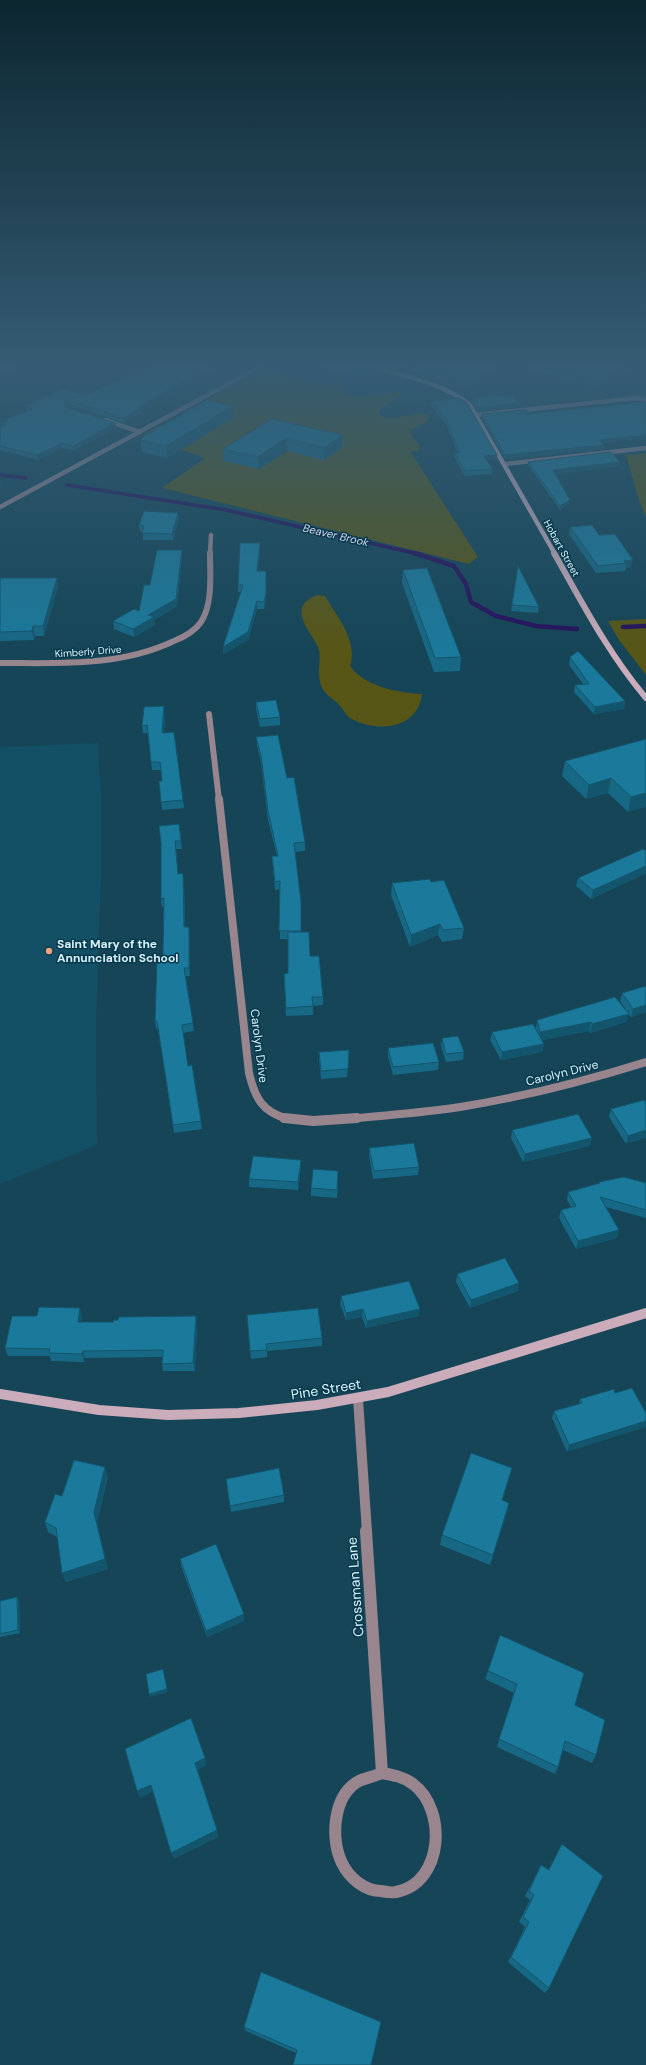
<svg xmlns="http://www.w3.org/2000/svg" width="646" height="2065" viewBox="0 0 646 2065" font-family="'DM Sans',sans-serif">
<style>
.built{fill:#134f65}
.green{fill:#585616}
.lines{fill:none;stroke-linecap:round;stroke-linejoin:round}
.stream-far1{stroke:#26125b;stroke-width:3.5}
.stream{stroke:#26125b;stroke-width:4.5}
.street-far4{stroke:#98858e;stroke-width:4.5}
.street-far3{stroke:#98858e;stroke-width:6}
.street-far2{stroke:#98858e;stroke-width:8}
.street-far1{stroke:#98858e;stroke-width:10}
.street{stroke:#98858e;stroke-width:12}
.secondary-far2{stroke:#caacba;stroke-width:4.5}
.secondary-far1{stroke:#caacba;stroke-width:6}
.secondary{stroke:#caacba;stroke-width:10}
.wall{fill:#176885}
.shaded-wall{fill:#13556c}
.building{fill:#1b799b;stroke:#13556c}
.poi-dot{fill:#f0a27a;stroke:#073a4c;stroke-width:1.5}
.labels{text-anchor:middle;stroke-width:3;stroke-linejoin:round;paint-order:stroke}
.far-street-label{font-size:10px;fill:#daf2fd;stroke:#073a4c}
.far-water-label{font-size:11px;font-style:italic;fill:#d8d7ed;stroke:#073a4c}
.poi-label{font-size:12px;font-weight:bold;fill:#daf2fd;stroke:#073a4c;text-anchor:start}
.street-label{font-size:12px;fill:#daf2fd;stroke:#073a4c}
.near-street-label{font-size:14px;fill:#daf2fd;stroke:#073a4c}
</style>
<rect width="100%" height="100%" fill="#154557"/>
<path class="built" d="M98 743 101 796V874L96 1028 97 1145 0 1184V747Z"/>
<path class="green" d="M265 368 327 387 331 382 339 379 343 382C344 386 343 388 344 391 353 406 385 389 399 392L400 395 379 411 381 416C397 424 412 410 429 414L428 421 411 430V435L420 446 419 451H410L478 557 469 564 162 488 205 458 141 436Z
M646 453V518L638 497 626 455Z
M317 595 325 596C337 617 358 640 350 666 364 686 398 693 422 694 418 729 378 733 352 719 346 716 344 710 340 706 336 700 328 697 324 691 314 676 323 660 318 647 309 629 286 607 317 595Z
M646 619V675L619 640 608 621Z"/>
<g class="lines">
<path class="stream-far1" d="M0 475 26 478
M67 485 226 510 418 554"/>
<path class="stream" d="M414 553 454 566 466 584 471 602 496 616 536 626 577 629
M623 627 646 626"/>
<path class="street-far4" d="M475 415 637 398 646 400
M105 420 140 432
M505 464 646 448
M0 507 267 363
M210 554 211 535"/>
<path class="street-far3" d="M0 663C59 663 119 667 174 641 184 637 195 631 201 622 213 604 210 574 210 553
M209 714 219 800"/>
<path class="street-far2" d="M219 799 249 1073C255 1098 262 1112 288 1119
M348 1119C385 1115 423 1113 460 1107 523 1097 585 1081 646 1062"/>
<path class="street-far1" d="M284 1118 313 1121 357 1118
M358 1399 367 1532"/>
<path class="street" d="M366 1531 382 1773
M382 1773C393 1775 404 1777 413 1784 447 1809 444 1883 396 1892 392 1893 386 1892 381 1891 365 1891 349 1878 342 1863 330 1839 333 1795 359 1781 366 1778 375 1776 382 1773Z"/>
<path class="secondary-far2" d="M356 363C394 374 439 380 470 405L555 554"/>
<path class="secondary-far1" d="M554 553C583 604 608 653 646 698"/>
<path class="secondary" d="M0 1394 99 1410 168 1415 239 1413 317 1405 388 1392 646 1313"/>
</g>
<path class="wall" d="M310 363H360L382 374 369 379Z
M369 363H484L496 367V371L465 386 397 367 393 369Z
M511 363H644L594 387Z
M86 395 142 410V412L124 423 69 404 66 406V407L116 428 74 451 62 448 38 460 0 450V428L2 427 1 424 5 422V420L26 411 25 406Z
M472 398 520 403 519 407 478 411 471 401Z
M431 401 497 459 487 460 493 469 492 474 465 476 454 457 455 453H458L446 424 430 405Z
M233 406V418L167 458 142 452 140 440 141 439V438Z
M482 414H529L603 443 604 445V449L505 459 482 418Z
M272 419 343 435 342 447 324 460 287 451 259 469 223 461V449Z
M528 462 619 466 555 474 569 503 560 510 528 465Z
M178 513 179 519 173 540H143V532L140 531 139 525Z
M570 527 599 535 631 567 626 568 625 571 596 573 569 534Z
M182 550V557L177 606 154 620 155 625 134 637 114 629 113 621 139 611 150 585Z
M260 551 258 571 266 601 264 609H257L248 640 223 654 241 592H238V585Z
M518 566 539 607 538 613 511 611Z
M403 570 461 657 460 671 434 672 402 583Z
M0 578H57L58 587 44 636H35L34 640 0 641Z
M570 657 625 701 624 709 594 714 574 692 575 685 583 684 569 665Z
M256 702 280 717V725L260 727 256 709Z
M165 714 164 733 183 800 184 808 162 810 159 781H162L161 770H152L148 733H143L142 726Z
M256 737 287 778 305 842V851L295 852 301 902V932L310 956 323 997V1005L313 1006V1015L286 1016 284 974 288 973V939H280L279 889 275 890 272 856H277L268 820 261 763 257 745Z
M646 739 628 812 608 793 586 799 562 776 565 761Z
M179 824 182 849H176L178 874 184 882 185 927 190 935V976H186L194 1031 183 1033 188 1066 201 1121 202 1129 174 1133 158 1029H156L155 1021 163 957 164 907H162L161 899V844Z
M646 851V873L591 899 576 886 578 878Z
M431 882 464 928 462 939 442 942 438 935 410 947 391 895 392 883Z
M646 986V1012L631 1017 628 1014 626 1022 590 1033 589 1031 542 1040 544 1044 542 1052 501 1060 490 1040 492 1032 536 1028 537 1020 628 1013 620 1001 622 993Z
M442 1038 464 1052 463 1060 446 1062 441 1046Z
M388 1048 439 1062 438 1070 393 1075 388 1056Z
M319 1052 349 1058 347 1077 321 1079 319 1060Z
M646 1103 626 1144 609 1117 611 1109Z
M512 1130 590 1146 523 1162 511 1138Z
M369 1148 419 1167 418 1175 373 1179 369 1156Z
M301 1160V1168L298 1190 249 1187V1179Z
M338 1179 337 1198 311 1196V1188Z
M599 1182 646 1183V1218L606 1207 617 1238 576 1249 559 1218 561 1210 571 1207 567 1200 568 1192 599 1184Z
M457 1274 518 1291 470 1308 456 1282Z
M341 1296 419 1316 366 1328 362 1317 346 1320 340 1304Z
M247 1315 322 1338V1346L267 1351V1357L251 1359Z
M37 1316H82L81 1322H113L196 1316 197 1324 195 1371H163L162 1364 163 1357 85 1358 84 1362 51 1361 50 1356H8L5 1348Z
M615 1393 567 1452 552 1418 554 1411 579 1404 580 1399Z
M108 1477 97 1522 108 1569 66 1582 62 1573 57 1537 48 1532 45 1522 62 1496Z
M509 1478 502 1500 509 1503 507 1513 490 1565 440 1545 442 1535Z
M227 1486 284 1495V1502L231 1512Z
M180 1559 244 1614V1621L207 1637 181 1566Z
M19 1600 20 1633 0 1637V1601Z
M488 1671 575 1705 596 1755 592 1763 563 1750 558 1767 555 1774 497 1747 514 1693 485 1679Z
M562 1844 549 1988 545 1993 508 1962 525 1927 519 1922 530 1900 525 1896 541 1865 548 1870Z
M381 2022 296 2053 246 2031 244 2027Z"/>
<path class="shaded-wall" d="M21 363H30L0 377V373Z
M216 363H224L142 410V412L124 423V418L139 407Z
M395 363H397V367L393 369V364Z
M633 363H644L594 387 595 380Z
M496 367V371L465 386 466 382Z
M382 369V374L369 379V375Z
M0 388H2L3 391 0 392Z
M69 400V404L65 406 64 402Z
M520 403 519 407 478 411V408Z
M233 406V418L167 458 166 446Z
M115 423 116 428 74 451 73 446Z
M343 435 342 447 324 460V448Z
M646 435V438L599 444 600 440Z
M286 438 287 451 259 469 258 457Z
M62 443V448L38 460 37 455Z
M604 445V449L505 459V455Z
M497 455V459L484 460V456Z
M620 462 619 466 553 474V470Z
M0 480H1L2 487 0 488Z
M570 500 569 503 560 510V506Z
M178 513 179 519 173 540 172 534Z
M260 543V551L257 579V571Z
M182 550V557L177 606 154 620 155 625 134 637 133 629 148 615Z
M633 560 631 567 626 568V563L624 561Z
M57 578 58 587 44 636 43 626Z
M266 579V601L264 609V602Z
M257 601V609L248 640 223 654V647Z
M33 626 35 636 34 640 32 631Z
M625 701 624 709 594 714 595 707Z
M164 706 165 714 163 741 162 733Z
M611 778 608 793 586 799 589 785Z
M646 793V807L628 812 631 797Z
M646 866V873L591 899 593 890Z
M183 873 184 882 185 936 184 927Z
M440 924 438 935 410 947 411 935Z
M189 927 190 935V976L189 968Z
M646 1005V1012L631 1017 633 1009Z
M629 1014 626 1022 590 1033 592 1024Z
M591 1022 589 1031 538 1041 540 1032Z
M544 1044 542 1052 501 1060 502 1052Z
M646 1130V1138L626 1144 628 1136Z
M592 1138 590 1146 523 1162 525 1154Z
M301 1160V1168L298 1190V1182Z
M338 1171V1179L337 1198V1190Z
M619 1230 617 1238 576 1249 578 1241Z
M519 1283 518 1291 470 1308 471 1300Z
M80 1308 82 1316 80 1330 78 1322Z
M363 1309 362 1317 346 1320V1313Z
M420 1309 419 1316 366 1328 367 1321Z
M196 1316 197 1324 195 1371 193 1363Z
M83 1351 85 1358 84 1362 82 1354Z
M646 1421V1427L567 1452 569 1445Z
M105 1467 108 1477 97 1522 108 1569 66 1582 62 1573 94 1512Z
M509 1503 507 1513 490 1565 493 1555Z
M17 1597 19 1600 20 1633 18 1630Z
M244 1614V1621L207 1637 206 1631Z
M163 1669 168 1692 150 1697 149 1694Z
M205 1758 207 1765 197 1770 195 1763Z
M151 1785 153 1792 140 1798 137 1791Z
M217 1830 219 1837 174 1859 171 1853Z"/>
<path class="building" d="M0 363H21L0 373Z
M156 363H216L139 407H142L124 418 69 400 64 402 66 407 115 423 73 446 62 443 37 455 0 446V428L6 425 1 424 8 421 5 420 32 409 25 406 61 389 86 395Z
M326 363H360L382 369 369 375Z
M401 363H484L496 367 466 382Z
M534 363H633L595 380Z
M513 395 520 403 478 408 472 398Z
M460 398 467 403 497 455 484 456 493 469 465 471 455 453H460L446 419 431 401Z
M207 400 233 406 166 446 140 440 143 438H141Z
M644 402 646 403V435L600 440 604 445 505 455 482 414 526 410 529 413 527 414Z
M272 419 343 435 324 448 286 438 258 457 223 449Z
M611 452 620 462 553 470 570 500 560 506 528 462Z
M144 511 178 513 172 534 142 533 144 526 139 525Z
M592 525 599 535 615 534 633 560 624 561 626 563 598 566 570 527Z
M240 543H260L257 571H266V593L264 602 257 601 248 632 223 647 243 585H238Z
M157 550H182L176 599 148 615 154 617 133 629 113 621 134 609 139 611 144 585H150Z
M518 566 539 607 512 605Z
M427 568 461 657 435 658 403 570Z
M0 578H57L43 626H33L32 631 0 632Z
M578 651 625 701 595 707 575 685 589 684 570 657Z
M276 700 280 717 260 719 256 702Z
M164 706 162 733 174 732 183 800 161 802 159 781H162L160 762H151L147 725 142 726 144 707Z
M278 735 287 778 294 777 305 842 294 843 301 902V931H279L280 881 275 882 272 856H278L268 811 261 755 256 737Z
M646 739V793L631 797 611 778 589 785 565 761Z
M179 824 181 841H175L178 874 183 873 184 927H189V968H184L193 1023 182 1025 188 1066 192 1065 201 1121 173 1125 157 1021H155L157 957H163L164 898 161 899V843L159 826Z
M643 849 646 851V866L593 890 578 878Z
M430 879 431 882 444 880 464 928 443 930 440 924 411 935 392 883Z
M288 932H309L310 956H319L323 997H312L313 1006 286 1008 284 974 288 973Z
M646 986V1005L633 1009 622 993Z
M615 997 629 1014 592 1024 591 1022 540 1032 537 1020Z
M533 1024 544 1044 502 1052 492 1032Z
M458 1036 464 1052 446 1054 442 1038Z
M433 1043 439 1062 393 1067 388 1048Z
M349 1050 348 1069 321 1071 319 1052Z
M644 1100 646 1103V1130L628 1136 611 1109Z
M578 1114 592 1138 525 1154 512 1130Z
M414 1143 419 1167 374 1171 369 1148Z
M253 1156 301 1160 298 1182 249 1179Z
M313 1169 338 1171 337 1190 311 1188Z
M624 1177 646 1183V1210L600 1197 619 1230 578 1241 561 1210 576 1206 568 1192 600 1183 599 1182Z
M505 1258 519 1283 471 1300 457 1274Z
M409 1281 420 1309 367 1321 363 1309 346 1313 341 1296Z
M39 1307 80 1308 78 1322H113L114 1320H118L119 1317 196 1316 193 1363 162 1364 163 1350 83 1351 82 1354 49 1353 50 1349 5 1348 12 1316H37Z
M318 1308 322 1338 266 1344 267 1350 250 1351 247 1315Z
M632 1388 646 1413V1421L569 1445 554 1411 582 1403 580 1399 614 1389 615 1393Z
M471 1453 512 1468 502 1500 509 1503 493 1555 442 1535Z
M74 1460 105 1467 94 1512 105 1559 62 1573 56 1528 45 1522 55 1494 62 1496Z
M279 1468 284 1495 230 1506 226 1479Z
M216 1544 244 1614 206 1631 180 1559Z
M17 1597 18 1630 0 1634V1601Z
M500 1635 584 1673 575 1705 605 1720 596 1755 565 1741 558 1767 499 1739 517 1684 488 1671Z
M163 1669 167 1689 149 1694 146 1674Z
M191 1718 205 1758 195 1763 217 1830 171 1853 151 1785 137 1791 125 1749Z
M562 1844 603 1876 549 1988 511 1957 529 1922 523 1917 534 1895 529 1891 541 1865 549 1870Z
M261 1972 381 2022 371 2065H293L297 2050 244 2027Z"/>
<linearGradient id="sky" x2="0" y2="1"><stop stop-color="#0c2630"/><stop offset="0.56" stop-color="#355c74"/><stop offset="1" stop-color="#355c74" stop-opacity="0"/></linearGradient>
<rect width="646" height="653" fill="url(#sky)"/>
<circle class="poi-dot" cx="49" cy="951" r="4"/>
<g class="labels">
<g class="far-street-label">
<text transform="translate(562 548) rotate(61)" y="4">Hobart Street</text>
<text transform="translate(88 651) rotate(-4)" y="4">Kimberly Drive</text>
</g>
<g class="far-water-label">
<text transform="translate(336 535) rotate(13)" y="4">Beaver Brook</text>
</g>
<g class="poi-label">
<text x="57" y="948">Saint Mary of the<tspan x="57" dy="14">Annunciation School</tspan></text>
</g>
<g class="street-label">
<text transform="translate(259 1046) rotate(83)" y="4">Carolyn Drive</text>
<text transform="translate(562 1073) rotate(-14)" y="4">Carolyn Drive</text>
</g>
<g class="near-street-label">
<text transform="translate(326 1389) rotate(-9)" y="5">Pine Street</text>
<text transform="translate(355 1587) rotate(-94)" y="5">Crossman Lane</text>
</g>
</g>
</svg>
